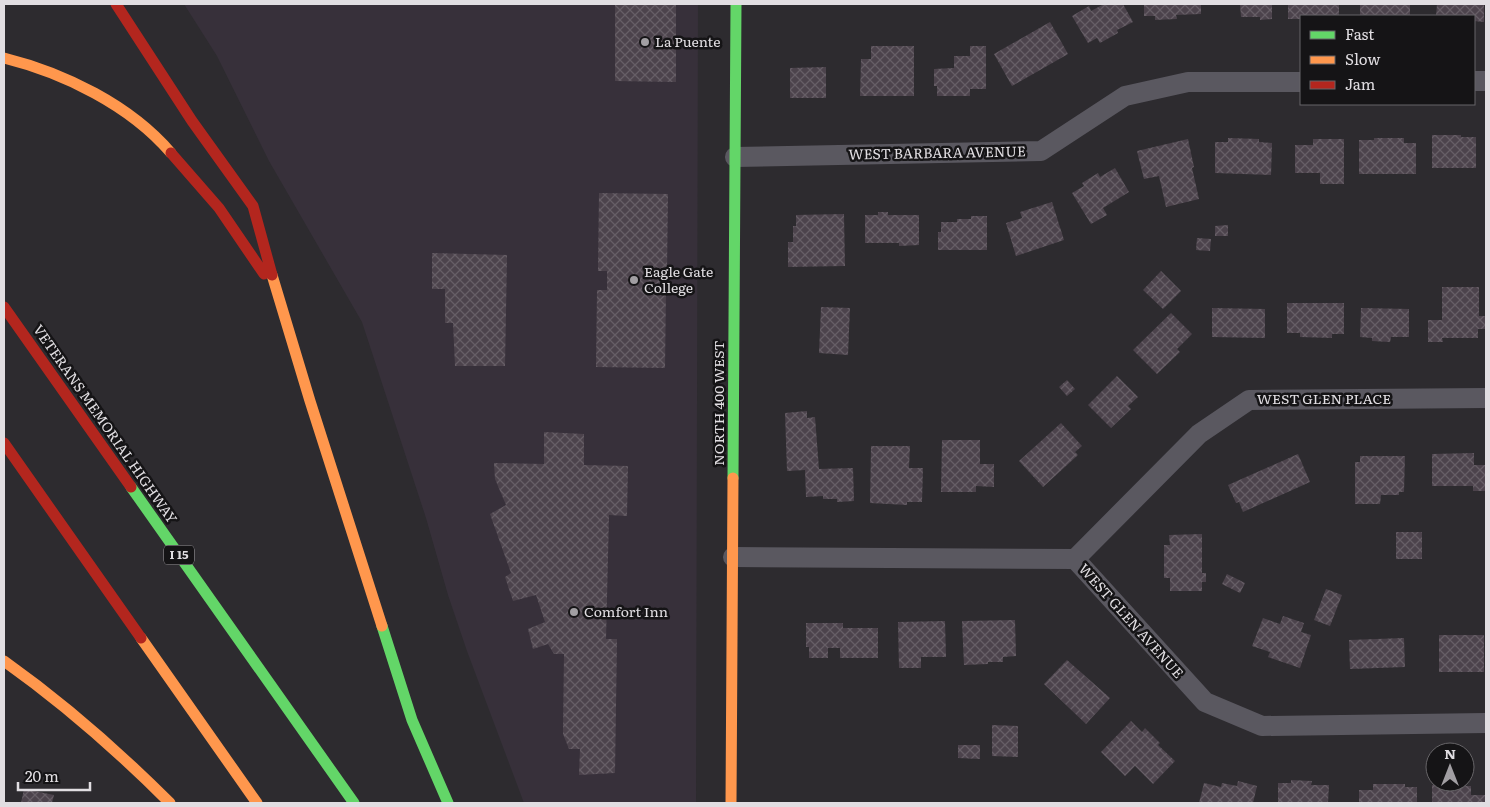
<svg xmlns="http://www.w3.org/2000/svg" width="1490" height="807" viewBox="0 0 1490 807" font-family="Literata,serif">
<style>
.built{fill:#37303a}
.building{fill:url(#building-cross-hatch)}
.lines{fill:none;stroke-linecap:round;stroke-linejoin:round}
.street{stroke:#5a5860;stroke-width:20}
.fast{stroke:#63d668;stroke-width:11}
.slow{stroke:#ff974d;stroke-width:11}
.jam{stroke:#b3261e;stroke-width:11}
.poi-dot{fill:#a29fa3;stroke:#151416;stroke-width:2}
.labels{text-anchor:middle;stroke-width:5;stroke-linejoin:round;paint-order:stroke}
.shield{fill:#151416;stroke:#a4a1a5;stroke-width:1}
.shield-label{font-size:12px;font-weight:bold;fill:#e1dee2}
.poi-label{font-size:14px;fill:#e1dee2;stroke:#151416;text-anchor:start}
.street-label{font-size:14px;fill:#e1dee2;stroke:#151416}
</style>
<defs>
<pattern id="building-cross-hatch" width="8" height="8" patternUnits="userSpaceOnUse" patternTransform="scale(1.25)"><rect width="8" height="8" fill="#4c434c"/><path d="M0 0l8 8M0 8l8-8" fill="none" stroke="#665e66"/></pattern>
</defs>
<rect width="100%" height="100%" fill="#2d2b2f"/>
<path class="built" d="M184 4H698L696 803H524L467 651 448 595 426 518 362 322 269 161 217 56Z"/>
<path class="building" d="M615 4H676V82L615 81Z
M1104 4H1123L1133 22 1117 30 1118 33 1100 43 1097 38 1088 43 1072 16 1089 6 1091 11Z
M1144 4H1201V14L1176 15 1177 19 1155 20V16H1144Z
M1240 4H1272V19L1260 20V17H1241Z
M1288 4H1339V16H1301V19H1288Z
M1360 4H1410V16H1360Z
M1437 4H1484V22L1474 21V16H1436Z
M1050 22 1068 54 1012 86 994 54Z
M871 46H914V96H860L861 59H871Z
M970 46H986V89H970V96H937V86H934V69L954 68V56H970Z
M826 67V98H790V68Z
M1432 135H1461V137H1476V168H1432Z
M1228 138 1259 139V142L1272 143 1271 175 1215 173V142H1228Z
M1374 138H1404V143H1416V174H1359V140H1374Z
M1188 139 1194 167 1192 168 1199 199 1166 207 1159 176 1144 179 1137 151Z
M1313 139H1344V184H1320V173H1295V145H1313Z
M1115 168 1129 192 1103 208 1107 215 1091 224 1072 193 1084 186 1082 183 1098 173 1100 177Z
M599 193 668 194 667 271H661V289H666L665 368 596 367 597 290H607V271H598Z
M1052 202 1064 240 1016 256 1006 223 1022 218 1020 212Z
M878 212H888V215H919V245L899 246V243H865V215H878Z
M844 214 845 266 788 267V242H793V226H796V215Z
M971 216H987V250H938V232H941V222H957V219H971Z
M1228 225V236H1215V226Z
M1197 238 1211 239 1210 251 1196 250Z
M432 253 507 255 505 366H455L453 323H445V289H432Z
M1161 271 1181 291 1163 309 1143 290Z
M1442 287H1479V316H1486V329H1478V338H1442L1443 342H1428V320H1442Z
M1287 303H1344V334H1332V338L1300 337V333H1287Z
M821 307 850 308 848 355 819 353Z
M1212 308 1265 309V338L1212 337Z
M1361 308 1409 309V337H1391L1390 342 1372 341V338L1360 337Z
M1171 313 1192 334 1177 349 1180 352 1157 374 1133 350Z
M1117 376 1138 397 1128 406 1131 409 1111 428 1088 405Z
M1067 380 1075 389 1067 396 1059 387Z
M807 411V418L815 417 819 469 853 468 854 501 837 502V499H823V496L806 497 805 470 787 471 785 413Z
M1061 423 1082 446 1075 452 1078 455 1043 487 1019 461Z
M544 432 584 434V465L628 466 627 516 609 515 606 639H617L615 773 579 775 580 749H569L563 734 564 654H554L548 644 533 649 528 629 545 622 536 595 513 601 505 577 511 573 490 514 506 505 495 479 494 463 544 464Z
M942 440H980V464H994V487L976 486V492H941Z
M871 446H910L909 468H923L922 502H907V505L870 503Z
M1474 453V465H1485V491H1473V486H1432V454Z
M1298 454 1310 482 1243 512 1239 502 1236 503 1228 485Z
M1360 456H1405L1404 492H1399V495H1381L1380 504H1355V462H1360Z
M1396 532H1422V559H1396Z
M1202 534V573H1206V582H1202V591H1170V578H1164V545H1170L1169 535Z
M1227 574 1245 583 1240 593 1222 584Z
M1326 589 1342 595 1330 626 1314 620Z
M1283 616 1304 623 1301 632 1311 635 1300 668 1268 657 1270 652 1252 646 1263 618 1280 624Z
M1015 620 1016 656 1003 657V662H988V664L964 665 962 621Z
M945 621 946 657H921V668H899L898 622Z
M806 623H843V628H878V658H840V648H828V658H809V647H806Z
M1439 635H1484V672H1439Z
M1404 638 1405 667 1350 669 1349 640Z
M1067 660 1110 698 1086 724 1044 684Z
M1131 721 1142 732 1145 728 1160 743 1158 745 1175 761 1153 784 1135 766 1125 776 1101 752Z
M992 725 1018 726V757L992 756Z
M958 745H980V759L958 758Z
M1291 780 1312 781 1311 785H1329L1328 803H1278V783H1291Z
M1238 781 1257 786 1253 803H1199L1204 783 1221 787 1222 783 1237 786Z
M1448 782H1466V786H1471V795H1486V803H1432V785H1448Z
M1373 784H1405V787H1417V803H1359V790H1373Z
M24 789 54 795 52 803H21Z"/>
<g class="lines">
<path class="street" d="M1474 81H1486
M735 157 1041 151 1125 96 1188 82H1301
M733 557 1075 559 1205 702 1262 726 1486 723
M1075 559 1199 434 1249 400 1486 398"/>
<path class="fast" d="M733 478 736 4
M131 487 354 803
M382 626 412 720 448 803"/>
<path class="slow" d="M4 58C64 73 130 105 171 153
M272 275 310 401 382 626
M141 638 257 803
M4 661C63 703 119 752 170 803
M731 803 733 478"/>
<path class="jam" d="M116 4 192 121 253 206 272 275
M171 153 219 208 264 274
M4 307 131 487
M4 443 141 638"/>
</g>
<g class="poi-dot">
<circle cx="645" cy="42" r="5"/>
<circle cx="634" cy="280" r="5"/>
<circle cx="574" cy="612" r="5"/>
</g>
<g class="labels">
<rect class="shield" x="164" y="545.5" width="30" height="19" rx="4"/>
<g class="shield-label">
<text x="179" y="559">I 15</text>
</g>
<g class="poi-label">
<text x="655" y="47">La Puente</text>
<text x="644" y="277">Eagle Gate<tspan x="644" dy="16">College</tspan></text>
<text x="584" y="617">Comfort Inn</text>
</g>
<g class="street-label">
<text transform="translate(937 153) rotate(-1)" y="5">WEST BARBARA AVENUE</text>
<text x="1324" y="404">WEST GLEN PLACE</text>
<text transform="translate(719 403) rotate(-90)" y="5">NORTH 400 WEST</text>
<text transform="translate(105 424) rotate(55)" y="5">VETERANS MEMORIAL HIGHWAY</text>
<text transform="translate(1131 621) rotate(48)" y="5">WEST GLEN AVENUE</text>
</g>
</g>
<rect width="1490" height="807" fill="none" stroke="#e1dee2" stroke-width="10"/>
<rect x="1300" y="15" width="175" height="90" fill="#151416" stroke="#676568"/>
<rect x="1310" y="31" width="25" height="8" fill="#63d668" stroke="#676568"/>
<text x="1345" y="40" font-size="15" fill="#e1dee2">Fast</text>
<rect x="1310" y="56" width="25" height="8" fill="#ff974d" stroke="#676568"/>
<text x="1345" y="65" font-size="15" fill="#e1dee2">Slow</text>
<rect x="1310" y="81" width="25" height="8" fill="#b3261e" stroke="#676568"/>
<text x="1345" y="90" font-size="15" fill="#e1dee2">Jam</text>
<g transform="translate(1450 767)"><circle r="24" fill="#151416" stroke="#676568"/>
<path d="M0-4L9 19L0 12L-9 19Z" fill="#a29fa3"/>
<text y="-8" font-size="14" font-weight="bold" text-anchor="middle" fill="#e1dee2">N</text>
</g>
<path d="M18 782v8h72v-8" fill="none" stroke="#e1dee2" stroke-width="2.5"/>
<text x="25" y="782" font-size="15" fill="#e1dee2" stroke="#151416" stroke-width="4" paint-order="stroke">20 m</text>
</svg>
